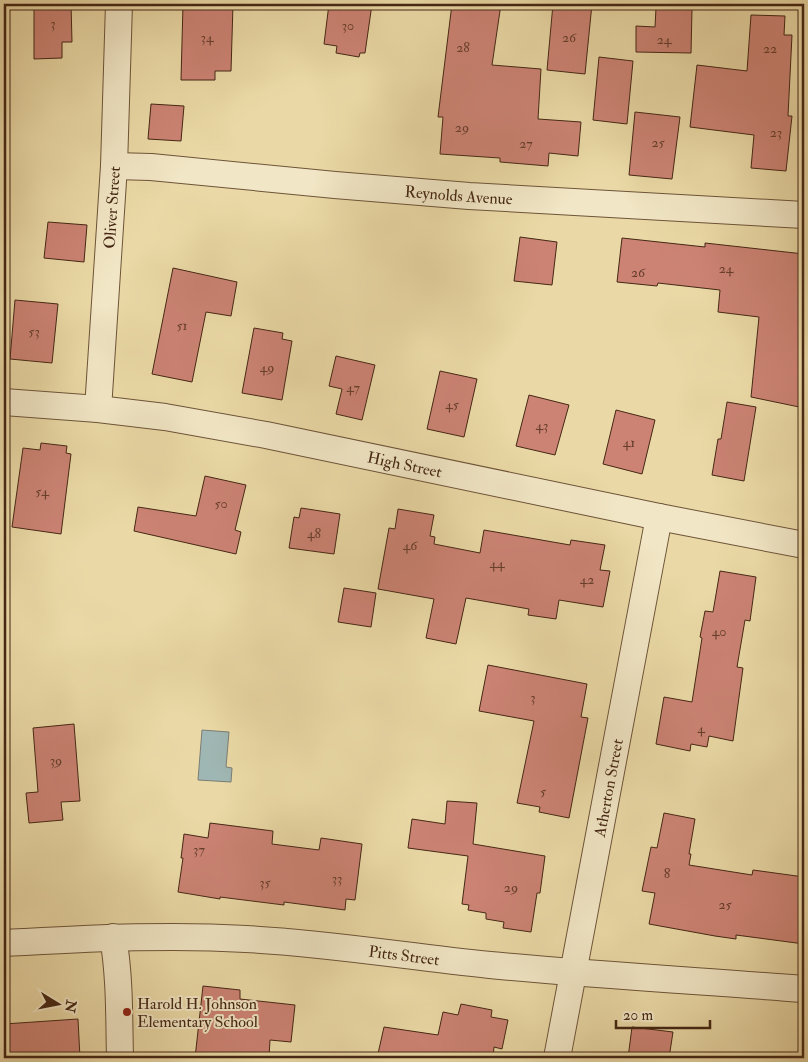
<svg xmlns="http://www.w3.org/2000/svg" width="808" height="1062" viewBox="0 0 808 1062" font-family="'IM FELL Double Pica',serif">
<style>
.water{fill:#9fb7b4;stroke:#7b7d74}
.building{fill:#cc8374;stroke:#452714}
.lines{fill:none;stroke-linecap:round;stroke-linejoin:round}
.street-casing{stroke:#6e5438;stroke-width:28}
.street{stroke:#f1e6c5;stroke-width:26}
.poi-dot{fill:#8f2418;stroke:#f1e6c5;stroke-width:2}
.labels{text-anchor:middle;stroke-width:4;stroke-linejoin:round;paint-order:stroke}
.number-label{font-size:14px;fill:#673e2c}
.street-label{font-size:16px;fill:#452714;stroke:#f1e6c5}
.poi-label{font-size:16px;fill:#452714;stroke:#f1e6c5;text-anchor:start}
</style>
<rect width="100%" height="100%" fill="#ead9a6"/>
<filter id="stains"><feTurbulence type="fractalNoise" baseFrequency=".004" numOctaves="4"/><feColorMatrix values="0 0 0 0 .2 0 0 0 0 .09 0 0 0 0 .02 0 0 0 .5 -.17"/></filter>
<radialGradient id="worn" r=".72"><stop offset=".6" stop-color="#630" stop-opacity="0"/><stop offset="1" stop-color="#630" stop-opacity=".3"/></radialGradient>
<path class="water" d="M202 730 229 732 226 767 232 768 231 782 198 780Z"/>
<path class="building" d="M34 4H71L72 42H62V58L34 59Z
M183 4H233L231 71H215V80H181Z
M329 4H372L365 53H360L359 57 336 53 337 46 324 44Z
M452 4H501L492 65 541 69 538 119 581 122 578 156 549 153 548 166 500 162V158L440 154 443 117H438Z
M553 4H592L585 74 547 70Z
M656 8 692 9 691 53 636 52V26L655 27Z
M751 15 785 16 784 35H792L788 116H792L786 171 751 168 754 135 690 127 697 65 747 71Z
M599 57 633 61 627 124 593 120Z
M151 104 184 106 181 141 148 139Z
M635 112 680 117 672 179 629 175Z
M48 222 87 225 84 262 44 258Z
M520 237 557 242 552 285 514 281Z
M622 238 705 247V243L804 254V408L751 397 759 317 718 312 720 290 658 283 657 286 617 282Z
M173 268 237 282 231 316 206 312 192 382 152 374Z
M15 300 58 304 52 363 10 359Z
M254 328 283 333 282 339 292 341 282 400 242 393Z
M336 356 375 365 362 420 336 414 342 389 329 386Z
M440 371 477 379 464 437 427 429Z
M529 395 569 405 555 455 516 446Z
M727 402 756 407 744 481 712 475 718 439H721Z
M616 410 655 420 642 474 603 464Z
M41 443 67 446 66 453 71 454 61 534 12 527 23 448 40 450Z
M205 476 246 485 235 530 241 532 236 554 134 531 138 507 196 516Z
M301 508 340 514 334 554 289 548 294 517 299 518Z
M398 509 434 515 430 536 435 537 434 544 480 553 484 530 570 545 571 540 605 545 600 570 610 571 603 607 559 600 556 619 528 615 529 609 466 598 456 644 426 638 434 599 378 589 389 528 395 529Z
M720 571 756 577 750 621 745 620 737 667 743 668 733 741 709 736 707 747 691 744 690 751 656 744 664 697 692 702 702 638 700 637 705 611 713 612Z
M344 588 376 593 371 627 338 622Z
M488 665 587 684 581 717 588 718 569 818 539 812 540 807 517 803 534 721 479 711Z
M74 724 80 801 61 802 63 820 29 823 26 793 38 792 33 728Z
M447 801 477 803 473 844 545 856 540 893H537L531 932 503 928 504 922 486 919V913L468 910 469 905 462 904 468 856 408 848 412 819 445 824Z
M664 813 695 819 689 854H691L689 865 752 875 753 870 804 877V944L736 935V939L715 936 649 924 655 893 642 891 651 847 657 848Z
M210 823 273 831 272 844 319 850 321 838 362 844 355 900 346 899 345 910 284 902V905L220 897V899L178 892 183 858H181L184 834 208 838Z
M203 986 240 990V999L295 1005 291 1042 270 1040 269 1057 234 1053V1058H195Z
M461 1004 492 1010 491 1017 508 1020 502 1049 494 1047 493 1058H377L384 1027 438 1035 443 1012 458 1015Z
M78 1019 80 1058H4V1024Z
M632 1027 673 1032 669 1058H628Z"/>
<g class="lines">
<defs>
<g id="street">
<path id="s1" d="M114 166 151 167 335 185 469 196 804 215"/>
<path id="s2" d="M4 402 98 409 165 417 266 435 659 517 804 545"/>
<path id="s3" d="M98 409 114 166 119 4"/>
<path d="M113 937C120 977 119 1018 120 1058"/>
<path id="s4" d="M4 943C84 939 165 934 246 939 328 943 409 957 490 965 595 975 700 981 804 989"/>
<path id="s5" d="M557 1058 659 517"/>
</g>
</defs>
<use href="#street" class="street-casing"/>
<use href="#street" class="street"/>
</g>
<circle class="poi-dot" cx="127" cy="1012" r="5"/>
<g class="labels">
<g class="number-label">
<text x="53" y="28">3</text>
<text x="348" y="30">30</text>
<text x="207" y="42">34</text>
<text x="569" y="42">26</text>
<text x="664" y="44">24</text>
<text x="463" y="52">28</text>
<text x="770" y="53">22</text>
<text x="462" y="132">29</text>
<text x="776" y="137">23</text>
<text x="658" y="147">25</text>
<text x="526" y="148">27</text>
<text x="726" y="273">24</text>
<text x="638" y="277">26</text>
<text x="182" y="330">51</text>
<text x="34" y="336">53</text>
<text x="267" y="372">49</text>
<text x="353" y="392">47</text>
<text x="452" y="409">45</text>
<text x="542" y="430">43</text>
<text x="629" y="447">41</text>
<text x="42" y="496">54</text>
<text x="221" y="508">50</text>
<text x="314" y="538">48</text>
<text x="410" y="550">46</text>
<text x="497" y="568">44</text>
<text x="587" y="584">42</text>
<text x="719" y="636">40</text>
<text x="533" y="702">3</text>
<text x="701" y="733">4</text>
<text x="56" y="765">39</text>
<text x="543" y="796">5</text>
<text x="199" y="854">37</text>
<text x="667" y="878">8</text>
<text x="337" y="883">33</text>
<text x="265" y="887">35</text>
<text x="511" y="892">29</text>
<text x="725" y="909">25</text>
</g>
<g class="street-label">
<text dy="6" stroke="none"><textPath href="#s1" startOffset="346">Reynolds Avenue</textPath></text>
<text dy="6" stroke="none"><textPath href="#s3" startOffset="202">Oliver Street</textPath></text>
<text dy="6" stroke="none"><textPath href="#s2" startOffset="406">High Street</textPath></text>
<text dy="6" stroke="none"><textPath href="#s5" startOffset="275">Atherton Street</textPath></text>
<text dy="6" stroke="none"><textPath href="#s4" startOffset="401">Pitts Street</textPath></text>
</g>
<g class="poi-label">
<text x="137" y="1009">Harold H. Johnson<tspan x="137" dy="18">Elementary School</tspan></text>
</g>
</g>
<rect width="808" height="1062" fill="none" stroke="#ead9a6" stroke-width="20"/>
<rect x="5" y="5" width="798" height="1052" fill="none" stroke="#452714" stroke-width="2.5"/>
<rect x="10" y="10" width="788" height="1042" fill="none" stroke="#452714"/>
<g transform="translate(58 1004) rotate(100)" stroke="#f1e6c5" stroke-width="4" paint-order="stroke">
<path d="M0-4L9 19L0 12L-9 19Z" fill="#452714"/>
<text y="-8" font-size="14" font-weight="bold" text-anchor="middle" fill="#452714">N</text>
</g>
<path d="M616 1020v8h94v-8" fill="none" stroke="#452714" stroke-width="2.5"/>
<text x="623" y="1020" font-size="15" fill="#452714" stroke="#f1e6c5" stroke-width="4" paint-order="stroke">20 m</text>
<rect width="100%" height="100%" filter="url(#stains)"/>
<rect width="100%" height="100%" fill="url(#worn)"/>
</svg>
